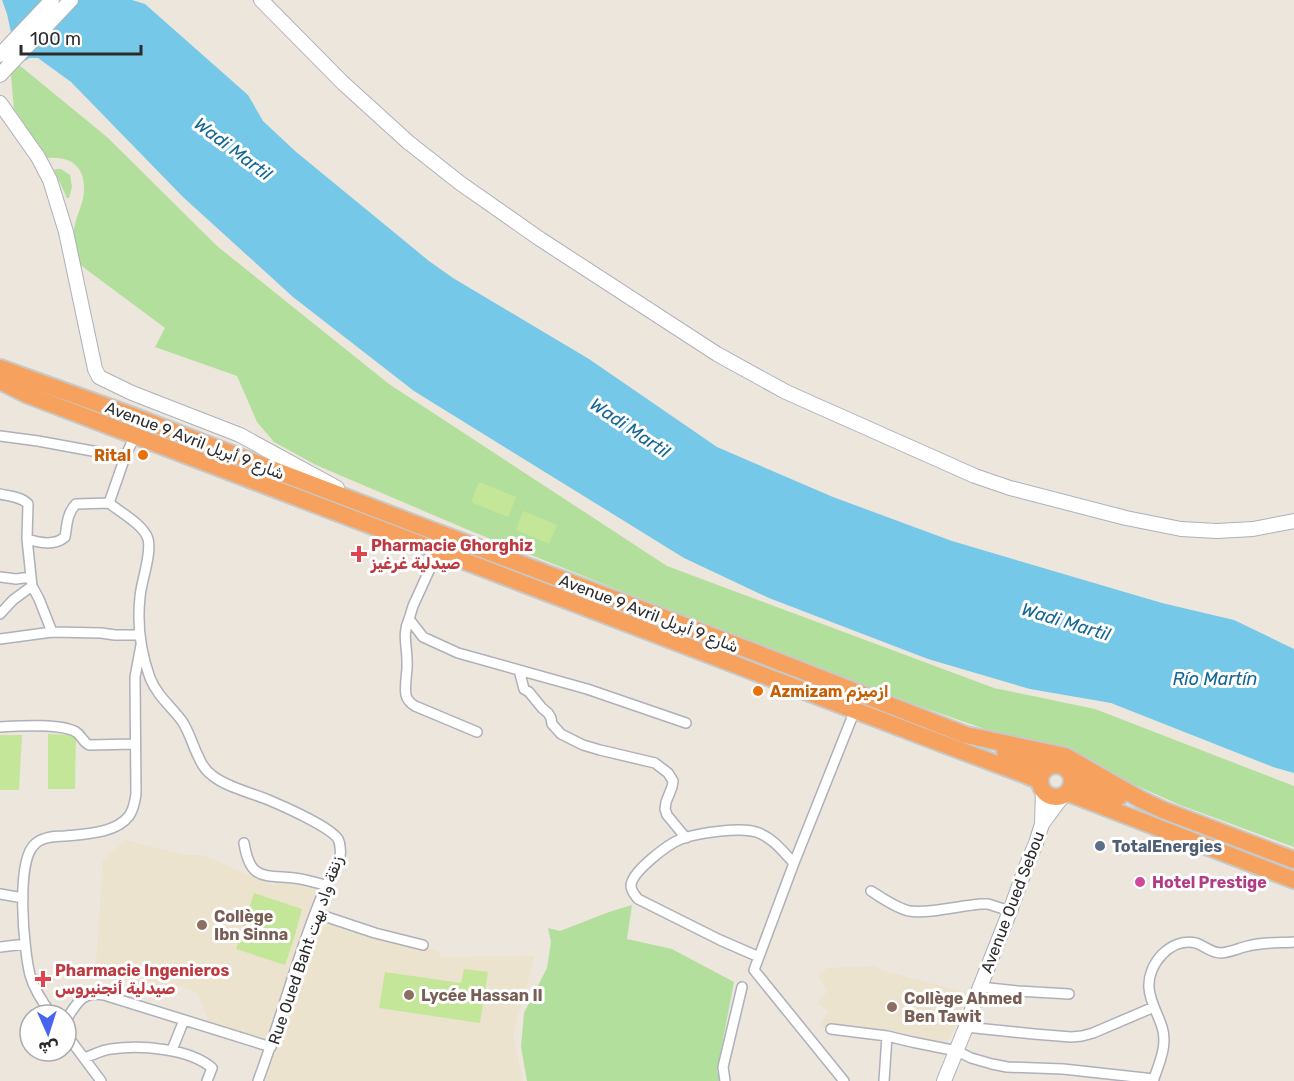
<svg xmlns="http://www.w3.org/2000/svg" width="1294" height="1081" viewBox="0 0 1294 1081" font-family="Rubik,'Noto Naskh Arabic',sans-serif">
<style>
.education{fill:#ece3ce}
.green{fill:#b3df9d}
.pitch{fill:#c4e699}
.water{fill:#76c8e8}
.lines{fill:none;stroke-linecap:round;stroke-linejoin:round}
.street-casing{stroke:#aeb0ba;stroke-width:12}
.secondary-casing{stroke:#aeb0ba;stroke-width:16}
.highway-casing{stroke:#c8c8c8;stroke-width:20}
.street{stroke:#fff;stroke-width:9}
.secondary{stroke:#fff;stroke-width:14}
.highway{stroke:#f6a25e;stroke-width:16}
.food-dot{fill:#e8710a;stroke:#fff;stroke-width:2}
.health-dot{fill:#e0444e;stroke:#fff;stroke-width:2}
.service-dot{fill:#5c6f8a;stroke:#fff;stroke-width:2}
.hotel-dot{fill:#d1479c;stroke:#fff;stroke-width:2}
.education-dot{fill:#8d6e63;stroke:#fff;stroke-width:2}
.labels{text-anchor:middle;stroke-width:6;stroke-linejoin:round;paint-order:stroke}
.street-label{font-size:16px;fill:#2b2b2b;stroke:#fff}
.food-label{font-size:16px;font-weight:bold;fill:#c56008;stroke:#fff;text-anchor:end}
.health-label{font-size:16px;font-weight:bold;fill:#be3a42;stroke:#fff;text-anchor:start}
.service-label{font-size:16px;font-weight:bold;fill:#4e5e75;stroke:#fff;text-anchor:start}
.hotel-label{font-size:16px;font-weight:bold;fill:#b23c85;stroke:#fff;text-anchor:start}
.education-label{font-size:16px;font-weight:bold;fill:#785e54;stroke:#fff;text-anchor:start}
.water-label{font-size:18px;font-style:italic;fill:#146795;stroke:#fff}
</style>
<rect width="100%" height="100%" fill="#ece6dd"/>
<path class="education" d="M126 840 185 855H203L273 885 289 880 317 887 267 1039 209 1022 197 992 168 983 164 993 123 978 124 971 96 963 103 860Z
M321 917 387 941 437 950 441 957 535 956 513 1034 523 1081H265Z
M872 966 888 972 968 993 950 1038 938 1045 865 1033 846 1026 820 1027 828 1011 817 1003 827 992 818 976 827 968Z"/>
<path class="green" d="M18 64 107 137 217 246 389 384 667 566 994 688 1095 709 1294 786V847L1180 805 1108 773 1078 754 1002 735 830 675 466 529 316 465 274 442 257 422 237 376 155 347 165 328 79 264C77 255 74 245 74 236 73 223 80 211 83 199 88 171 75 155 47 158L14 109 11 76 14 70Z
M56 169H61L70 175 72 187 69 198H67L54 170Z
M632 905 627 939 672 949 734 982 717 1071 722 1081H527L521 1047 524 1013 547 968 551 942 548 928 560 931 609 912Z"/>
<path class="pitch" d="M479 482 516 497 508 517 471 502Z
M523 511 557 525 549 544 516 530Z
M48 734 76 735 75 789H48Z
M0 735H22L19 790H0Z
M254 893 302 909 295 935 285 965 236 949Z
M464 969 488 972 480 1023 379 1008 385 972 461 983Z"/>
<path class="water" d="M2 0H132L145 4 248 95 263 121 295 151 429 261 453 278 589 359 717 447 833 497 952 541 1162 603 1234 620 1294 649V773L1273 767 1111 703 1030 689 928 659 769 598 684 558 414 391 293 297 183 197 71 82 38 58H30L18 64 7 14Z"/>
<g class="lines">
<defs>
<path id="street" d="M0 436 38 441 125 457
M135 436 125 457 109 503C120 512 144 525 148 539 152 554 141 582 140 597 137 624 141 653 150 678 158 697 171 706 182 721 190 733 193 747 199 758 202 765 207 772 213 776 228 788 253 793 271 801 285 807 330 827 338 839 339 841 340 844 340 847 343 864 331 874 325 888 298 951 282 1017 258 1081
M0 494C9 496 22 497 28 504L27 539 31 577 16 579 0 577
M27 539C40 543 54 546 65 537 67 525 67 513 76 504L109 503
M438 551 413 606 409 619 423 637 458 653 587 689 686 723
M31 577 32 586 39 599 52 632 101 633 115 635H140
M0 614 13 600 32 586
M409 619C402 634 407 645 407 661 408 672 404 684 406 695 407 700 410 703 415 706L477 732
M0 639 52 632
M519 670 524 689 529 692 542 708 548 713 551 718 552 724 561 734 583 745 600 750 655 763 668 773 673 781 672 787 666 802 665 809 667 815 686 838
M0 727C18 726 60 723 76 732 81 735 83 742 89 745L135 744
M244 843C250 880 262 875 294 878 305 879 315 883 326 885
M871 891C882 898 896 908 909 911 928 914 959 906 980 904H988L1010 911
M0 894 23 898
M315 913 375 933 423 945
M0 947 25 944
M759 957 720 940 638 899C635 895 631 891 631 886 631 872 668 844 681 839 697 833 743 826 759 833 774 839 783 852 794 863
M980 987 1018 991 1069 994
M52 1015C43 1003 34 989 30 975 24 951 15 861 35 844 42 837 55 836 65 836 86 834 116 833 129 816 134 809 135 801 136 794L135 677 141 645
M66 1020C77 1003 82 991 104 995L271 1047
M966 1027 1034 1034 1071 1037 1082 1036 1093 1033 1154 1007
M831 1029 887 1036 912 1042 957 1051 971 1058 992 1064 1007 1067 1063 1069 1154 1079
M66 1034 101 1081
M172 1050 184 1020
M84 1058C93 1055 102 1050 111 1049 140 1045 189 1048 212 1068L207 1081
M725 1081 723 1067 742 987
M844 1081 754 970 794 863 855 710
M884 1081 887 1036
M1153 1081C1159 1064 1168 1045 1162 1027 1158 1014 1150 1002 1149 988 1147 964 1171 937 1196 943 1205 946 1211 953 1221 953 1231 952 1239 948 1248 946 1262 942 1279 943 1294 942"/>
<path id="secondary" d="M261 0 343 83 408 142 460 183 540 239 717 354 786 392 975 476 1010 488 1126 518 1181 529 1217 531 1253 529 1294 521
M0 55 52 0
M0 75 71 0
M0 103 38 157 50 180 66 232 95 369 99 377 132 393 240 435 337 488
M1042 824 1062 797
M944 1081 966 1027 980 987 1010 911 1026 867 1036 843 1042 824 1043 791"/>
<path id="highway" d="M0 368 125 413 431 530 749 650 966 735 1065 756 1140 799 1163 810 1294 860
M0 381 28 395 438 551 930 739 1026 775 1040 781
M1005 752 1048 767
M1040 781a16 16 0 1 1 32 0a16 16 0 1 1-32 0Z
M1072 775 1090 786 1119 797
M1068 793 1294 880"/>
</defs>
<use href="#street" class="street-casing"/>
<use href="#secondary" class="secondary-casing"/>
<use href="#highway" class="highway-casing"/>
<use href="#street" class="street"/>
<use href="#secondary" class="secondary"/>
<use href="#highway" class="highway"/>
</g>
<g class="food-dot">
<circle cx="143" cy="455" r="6"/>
<circle cx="758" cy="691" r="6"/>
</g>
<g class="health-dot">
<path d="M356 545h6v6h6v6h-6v6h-6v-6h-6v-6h6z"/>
<path d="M40 970h6v6h6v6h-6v6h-6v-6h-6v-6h6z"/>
</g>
<circle class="service-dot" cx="1100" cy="846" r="6"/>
<circle class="hotel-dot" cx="1140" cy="882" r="6"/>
<g class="education-dot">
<circle cx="202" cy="925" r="6"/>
<circle cx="409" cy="995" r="6"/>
<circle cx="892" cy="1007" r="6"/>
</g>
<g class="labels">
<g class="street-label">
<text transform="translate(195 440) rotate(21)" y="6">Avenue 9 Avril شارع 9 أبريل</text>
<text transform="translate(649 613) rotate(21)" y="6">Avenue 9 Avril شارع 9 أبريل</text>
<text transform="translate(1012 902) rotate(-69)" y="6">Avenue Oued Sebou</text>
<text transform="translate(305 950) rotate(-71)" y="6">Rue Oued Baht زنقة واد بهت</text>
</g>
<g class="food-label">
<text x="131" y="461">Rital</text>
<text x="770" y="697" text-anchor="start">Azmizam ازميزم</text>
</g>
<g class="health-label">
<text x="371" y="551">Pharmacie Ghorghiz<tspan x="371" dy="18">صيدلية غرغيز</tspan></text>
<text x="55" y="976">Pharmacie Ingenieros<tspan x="55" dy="18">صيدلية أنجنيروس</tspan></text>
</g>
<g class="service-label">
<text x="1112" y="852">TotalEnergies</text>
</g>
<g class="hotel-label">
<text x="1152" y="888">Hotel Prestige</text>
</g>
<g class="education-label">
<text x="214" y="922">Collège<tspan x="214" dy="18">Ibn Sinna</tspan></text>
<text x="421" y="1001">Lycée Hassan II</text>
<text x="904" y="1004">Collège Ahmed<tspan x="904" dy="18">Ben Tawit</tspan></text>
</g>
<g class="water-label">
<text transform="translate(233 149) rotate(37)" y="6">Wadi Martil</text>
<text transform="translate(630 428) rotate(34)" y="6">Wadi Martil</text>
<text transform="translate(1066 622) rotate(17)" y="6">Wadi Martil</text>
<text x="1215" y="685">Río Martín</text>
</g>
</g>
<g transform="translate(48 1033) rotate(177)"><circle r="28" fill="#ffffff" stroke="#aaaaaa" stroke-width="1.5"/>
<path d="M0-4.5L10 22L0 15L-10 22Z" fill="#4664f0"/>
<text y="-9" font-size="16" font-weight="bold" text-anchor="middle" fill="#2b2b2b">ش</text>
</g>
<path d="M21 45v9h120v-9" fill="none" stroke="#2b2b2b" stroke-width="3"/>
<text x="30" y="45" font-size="18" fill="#2b2b2b" stroke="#ffffff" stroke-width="4.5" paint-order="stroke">100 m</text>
</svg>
